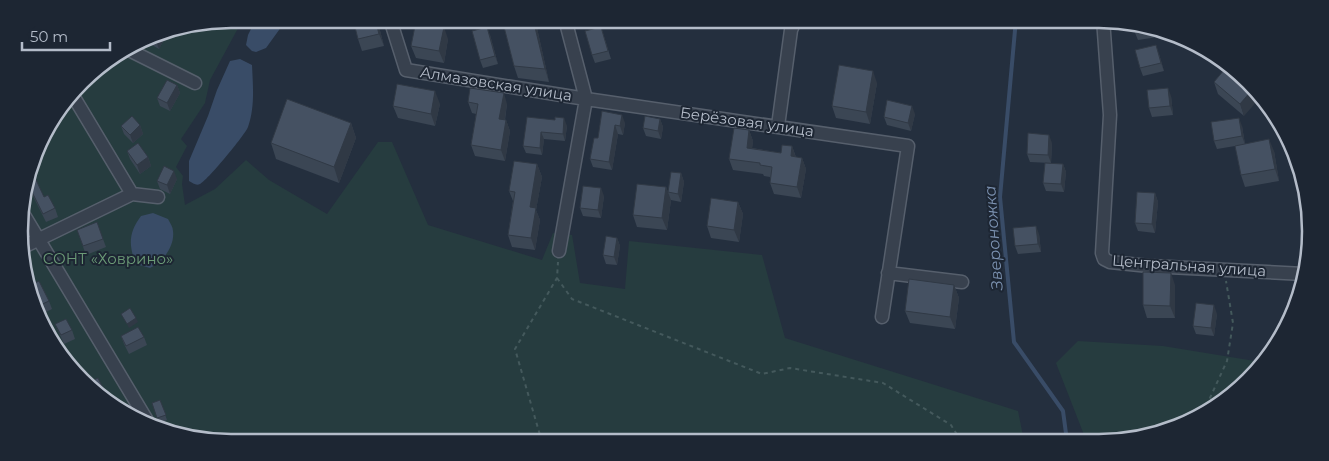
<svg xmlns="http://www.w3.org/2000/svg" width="1329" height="461" viewBox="0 0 1329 461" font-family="Montserrat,sans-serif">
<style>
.green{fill:#263c3f}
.water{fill:#394c67}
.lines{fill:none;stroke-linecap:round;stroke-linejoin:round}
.stream{stroke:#394c67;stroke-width:4}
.minor-casing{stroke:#565f6c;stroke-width:15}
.path{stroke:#44595c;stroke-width:2;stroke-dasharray:4 4;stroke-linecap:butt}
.minor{stroke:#38414e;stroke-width:12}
.wall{fill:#3b4654}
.shaded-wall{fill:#303945}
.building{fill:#455162;stroke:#303945}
.labels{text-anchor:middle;stroke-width:4;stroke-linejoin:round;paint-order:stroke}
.street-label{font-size:15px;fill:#b4bcc9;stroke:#1d2633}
.park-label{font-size:15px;fill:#6b9a76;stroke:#1d2633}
.water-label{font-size:16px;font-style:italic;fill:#7c92b1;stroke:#1d2633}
.rim{fill:none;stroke:#b4bcc9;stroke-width:2.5}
</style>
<rect width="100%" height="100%" fill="#242f3e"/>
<path class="green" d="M230 19H243L210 80 205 103 181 139 187 146 176 167 183 176 182 184 185 205 215 189 246 160 269 180 327 214 378 142H392L428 225 542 260 553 233 572 235 580 283 625 289 629 241 762 255 785 338 1018 411 1024 441 231 442 176 435 113 406 55 348 26 285 21 203 41 137 91 71 150 35Z
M1078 341 1163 346 1261 362 1238 390 1192 421 1126 440H1086L1056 363Z"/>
<path class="water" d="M256 19H287L266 48 256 52 252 51 246 45 248 35Z
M240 59 252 65C253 87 255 107 248 127 245 135 206 182 200 184 196 186 193 183 189 181V161L208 116 217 90 230 61Z
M153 213 168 219C170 223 173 227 173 231 175 246 163 262 150 268L136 264C128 245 129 232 141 216Z"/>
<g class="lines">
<path class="stream" d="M1016 19 1000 197 1014 342 1063 411 1067 441"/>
<defs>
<path id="minor" d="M390 19 406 70 586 99 908 146 882 317
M1103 19 1110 115 1102 253 1104 259 1110 262 1149 266 1304 274
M127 49 195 83
M75 99 132 194
M778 126 791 30 796 19
M21 210 148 422
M23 247 132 194 158 197
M559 251 586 99 565 19
M888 273 962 282"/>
</defs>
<use href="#minor" class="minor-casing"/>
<path class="path" d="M557 278 572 299 762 374 790 368 883 383 951 425 961 441
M1203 413 1227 361 1233 323 1226 281
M542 442 515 349 557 278 558 262"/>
<use href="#minor" class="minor"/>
</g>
<path class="wall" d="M230 19H238L235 24 226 20Z
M353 19H377L384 46 362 51 358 39Z
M502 19H535L549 82 518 78 514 66Z
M1133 23 1153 26 1157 28 1158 37 1138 40 1133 28Z
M601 27 611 59 595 63 592 55Z
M168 32 159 49 145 41 144 39 150 35Z
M490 35 498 64 483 68 480 60Z
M448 39 444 63 416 58 411 46Z
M1159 54 1164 71 1143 76 1140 68Z
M1229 64 1244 116 1218 94 1214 82Z
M877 83 870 124 836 118 832 106Z
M177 85 180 93 170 111 160 106 157 98Z
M1171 96 1173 115 1152 117 1149 108Z
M468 102 507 104 505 120H506L510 131 505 161 475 156 471 145 476 114 472 113Z
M440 104 435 126 398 118 393 106Z
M602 111 625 123 623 135 618 134 612 170 593 167 590 159 598 138Z
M915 114 911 131 887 125 884 117Z
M660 119 663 127 661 139 646 136 643 128Z
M555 120 567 126 565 141 544 139 542 155 526 153 523 146Z
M351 123 356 138 339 183 276 159 271 143Z
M140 125 143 134 133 143 124 134 121 126Z
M1242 126 1245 144 1274 151 1279 181 1245 187 1241 175 1235 146 1217 149 1214 141Z
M749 130 753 141 752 148 781 153 792 146 796 157 802 158 806 169 801 198 774 194 770 183V177L764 176 763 174 733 170 729 159Z
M1052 143 1051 163 1030 162 1027 154Z
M127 151 148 157 151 166 140 174 130 159Z
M537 164 542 177 536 210 540 220 535 250 512 247 508 235 513 201 509 191Z
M1063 164 1066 172 1064 192 1046 191 1043 183Z
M31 169 44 197 55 208 58 217 46 222 32 194 27 197 24 190Z
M681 173 684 182 681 202 671 200 667 230 637 227 633 215 666 187 668 192Z
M177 179 170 194 160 189 157 181Z
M1155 193 1158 202 1155 233 1138 231 1135 223Z
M604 196 601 218 583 216 580 208Z
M738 202 743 214 739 242 711 238 707 226Z
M77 230 103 239 106 247 86 255Z
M1039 234 1041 252 1018 254 1015 246Z
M617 238 620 246 617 265 606 264 603 255Z
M26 285H30L49 301 52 309 40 315Z
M954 285 959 298 955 329 910 323 905 311Z
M1175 285V318H1147L1143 305Z
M1217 314 1214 336 1196 334 1193 326Z
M55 324 72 330 75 339 64 344Z
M121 336 144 337 147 345 129 354 124 344Z
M56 350 71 360 74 367Z
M89 382 103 388 104 392 100 394Z
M160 400 167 420 159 423 152 403Z"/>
<path class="shaded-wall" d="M234 19H238L235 24Z
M375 19H377L384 46 379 34Z
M533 19H535L549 82 545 69Z
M444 27 448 39 444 63 439 51Z
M487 27 490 35 498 64 495 56Z
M1154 27 1157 28 1158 37Z
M168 31V32L159 49 156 41 161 33Z
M1156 45 1159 54 1164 71 1161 63Z
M873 71 877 83 870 124 866 112Z
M177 85 180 93 170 111 167 103Z
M1168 88 1171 96 1173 115 1170 106Z
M1252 90 1259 99 1244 116 1240 104Z
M435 91 440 104 435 126 431 114Z
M504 93 507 104 503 130 499 119Z
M912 106 915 114 911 131 908 123Z
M622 115 625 123 623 135 620 126Z
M564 118 567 126 565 141 563 134Z
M1239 118 1242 126 1245 145 1242 136Z
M660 119 663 127 661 139 658 131Z
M506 120 510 131 505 161 501 150Z
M351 123 356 138 339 183 334 167Z
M140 125 143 134 133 143 130 135Z
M615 125 618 134 612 170 609 162Z
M749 130 753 141 751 159 747 148Z
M541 132 544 139 542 155 540 148Z
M1049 135 1052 143 1051 163 1048 155Z
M1269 139 1274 151 1279 181 1275 169Z
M792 146 796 158 791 156Z
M148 157 151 166 140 174 137 165Z
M802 158 806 169 801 198 797 187Z
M537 164 542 177 536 210 540 220 535 250 531 238 530 207Z
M1063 164 1066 172 1064 192 1061 184Z
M174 171 177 179 170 194 167 185Z
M681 173 684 182 681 202 678 194Z
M666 187 671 200 667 230 662 218Z
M601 188 604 196 601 218 598 210Z
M1155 193 1158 202 1155 233 1152 224Z
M738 202 743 214 739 242 734 230Z
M1036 226 1039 234 1041 252 1038 244Z
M617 238 620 246 617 265 614 257Z
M1171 273 1175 285V318L1170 306Z
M954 285 959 298 955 329 950 317Z
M1214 305 1217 314 1214 336 1211 328Z
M136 318 138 322 129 328 127 324Z"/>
<path class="building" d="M353 19H375L379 34 358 39Z
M502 19H533L545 69 514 66Z
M416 21 444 27 439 51 411 46Z
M1133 23 1149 25 1133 28Z
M487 27 495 56 480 60 472 31Z
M601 27 608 51 592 55 585 31Z
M161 33 156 41 148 36 150 35Z
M1156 45 1161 63 1140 68 1135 50Z
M1229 64 1252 90 1240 104 1214 82Z
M839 65 873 71 866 112 832 106Z
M167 80 177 85 167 103 157 98Z
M397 84 435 91 431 114 393 106Z
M470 88 504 93 499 119 506 120 501 150 471 145 478 104 468 102Z
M1168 88 1170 106 1149 108 1147 90Z
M287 99 351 123 334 167 271 143Z
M887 100 912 106 908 123 884 117Z
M602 111 622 115 620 126 615 125 609 162 590 159 594 138H598Z
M132 116 140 125 130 135 121 126Z
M645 116 660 119 658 131 643 128Z
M527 117 555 120V117L564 118 563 134 541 132 540 148 523 146Z
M1239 118 1242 136 1214 141 1211 122Z
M734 128 749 130 747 148 781 153 782 145 792 146 791 156 802 158 797 187 770 183 772 167 760 165V163L729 159Z
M1028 133 1049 135 1048 155 1027 154Z
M1269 139 1275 169 1241 175 1235 146Z
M138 143 148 157 137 165 127 151Z
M514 161 537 164 530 207 536 208 531 238 508 235 515 192 509 191Z
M1045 163 1063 164 1061 184 1043 183Z
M164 166 174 171 167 185 157 181Z
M31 169 44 197 48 195 55 208 43 214 29 186 25 188Z
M671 172 681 173 678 194 668 192Z
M637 184 666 187 662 218 633 215Z
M583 186 601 188 598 210 580 208Z
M1137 192 1155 193 1152 224 1135 223Z
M711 198 738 202 734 230 707 226Z
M97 222 103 239 83 246 77 230Z
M1036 226 1038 244 1015 246 1013 228Z
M606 236 617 238 614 257 603 255Z
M1143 272 1171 273 1170 306 1143 305Z
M25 273 30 285 39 281 49 301 36 307 26 285Z
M909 279 954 285 950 317 905 311Z
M1196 303 1214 305 1211 328 1193 326Z
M130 308 136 318 127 324 121 314Z
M66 319 72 330 61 335 55 324Z
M138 327 144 337 126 346 121 336Z
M65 346 71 360 68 362 56 350Z
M98 378 103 388 97 391 89 382Z
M114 397 120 410 113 406 106 400Z
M160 400 166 415 157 418 152 403Z"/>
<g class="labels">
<g class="street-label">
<text transform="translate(496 84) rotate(9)" y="5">Алмазовская улица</text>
<text transform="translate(747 122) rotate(8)" y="5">Берёзовая улица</text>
<text transform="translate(1189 266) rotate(4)" y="5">Центральная улица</text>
</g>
<g class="park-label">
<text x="108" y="264">СОНТ «Ховрино»</text>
</g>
<g class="water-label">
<text transform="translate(993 238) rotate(-94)" y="6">Звероножка</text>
</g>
</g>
<path d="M0 0H1329V461H0ZM231 28H1099A203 203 0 0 1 1302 231V231A203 203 0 0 1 1099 434H231A203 203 0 0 1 28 231V231A203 203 0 0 1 231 28Z" fill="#1d2633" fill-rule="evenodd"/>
<path class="rim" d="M231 28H1099A203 203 0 0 1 1302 231V231A203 203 0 0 1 1099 434H231A203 203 0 0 1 28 231V231A203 203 0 0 1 231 28Z"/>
<path d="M22 42v8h88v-8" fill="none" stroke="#b4bcc9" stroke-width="2.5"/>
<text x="30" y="42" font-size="15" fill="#b4bcc9" stroke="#1d2633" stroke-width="4" paint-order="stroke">50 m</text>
</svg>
